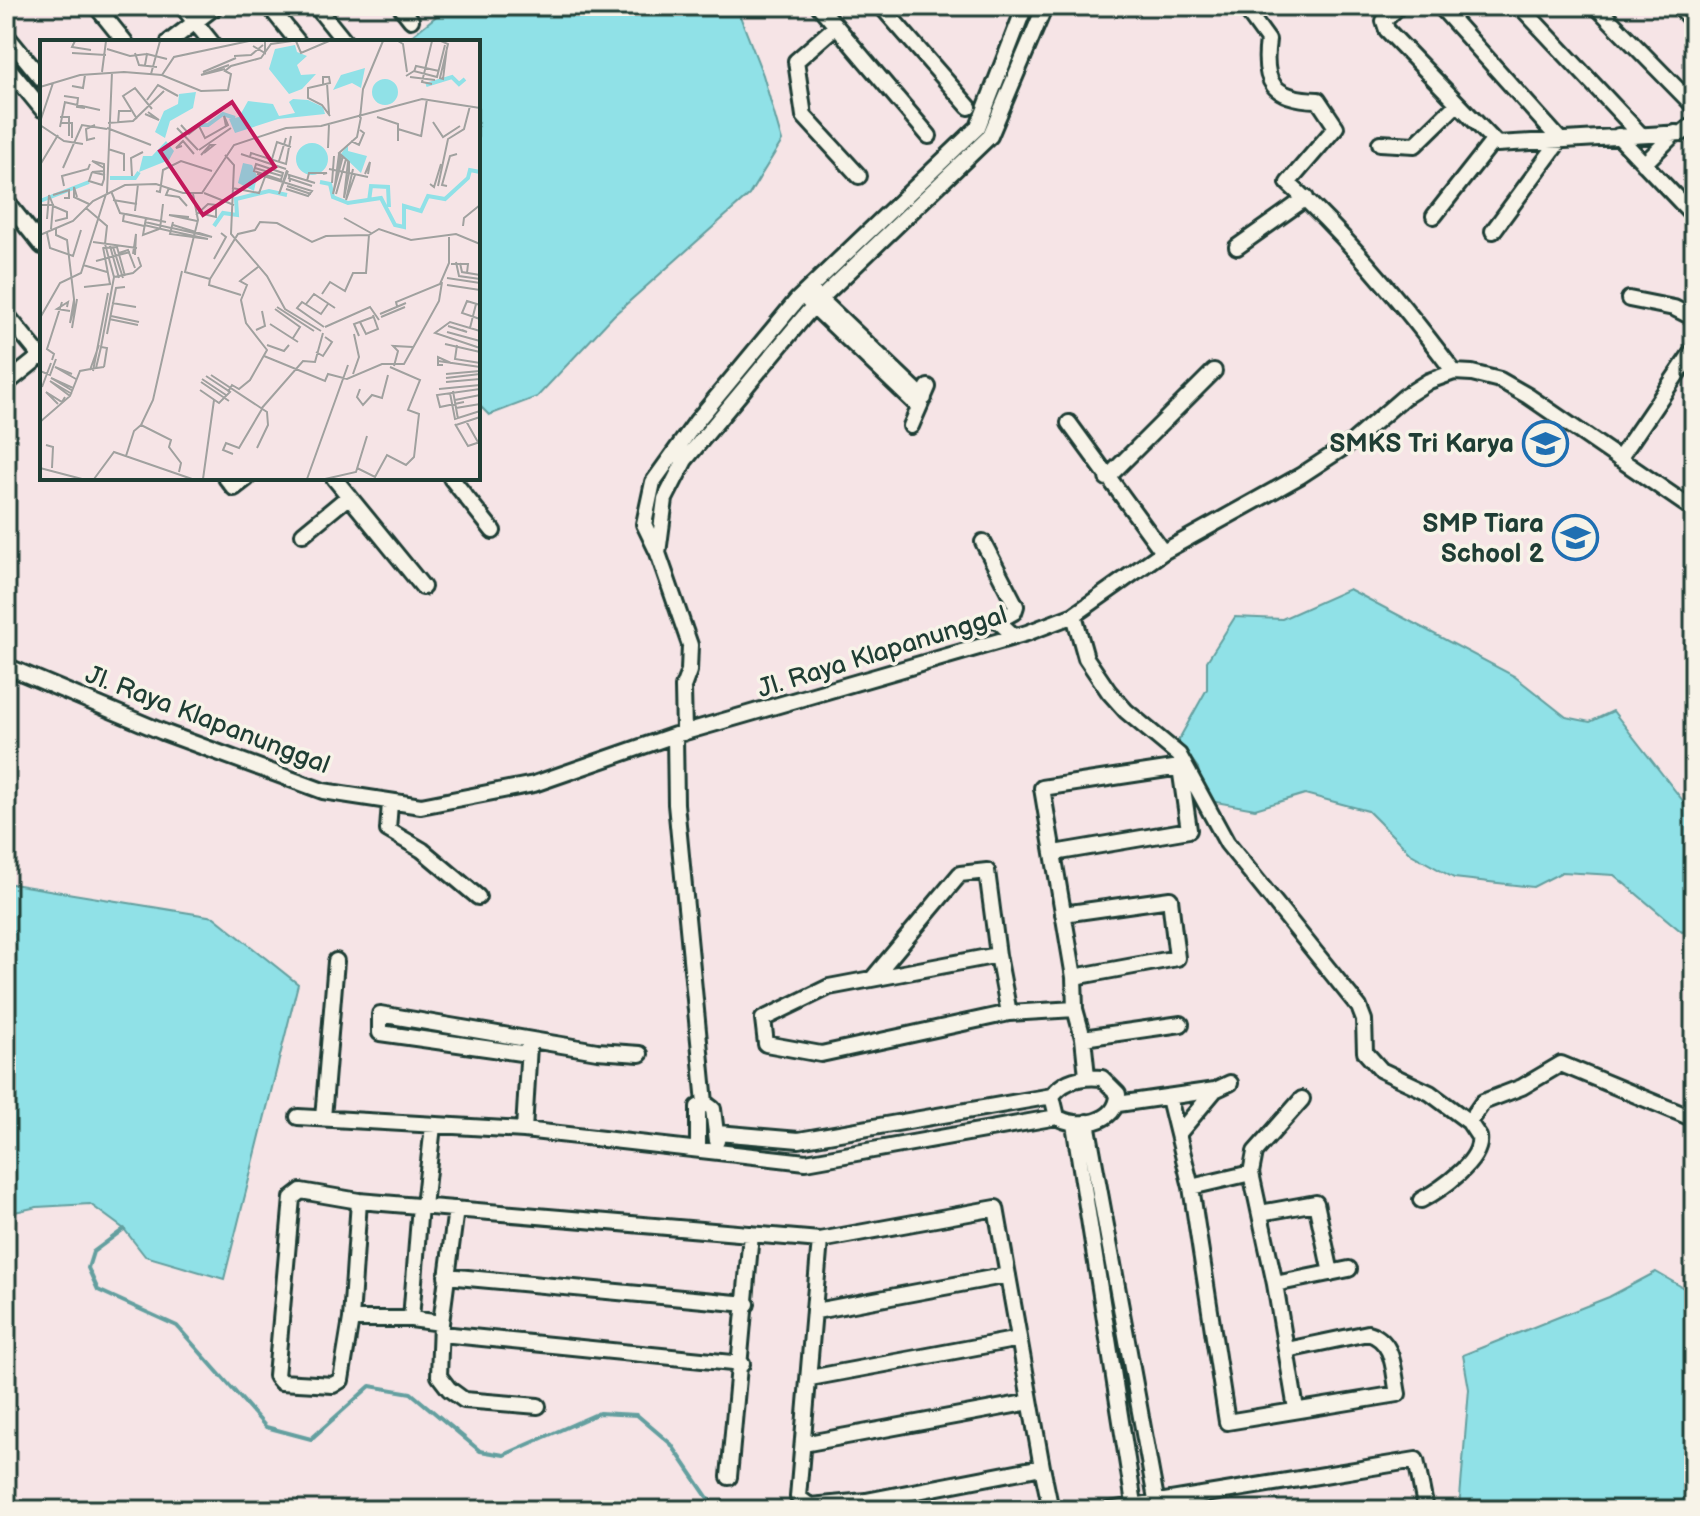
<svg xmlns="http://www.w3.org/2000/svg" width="1700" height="1516" viewBox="0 0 1700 1516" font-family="'Balsamiq Sans',sans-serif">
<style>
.water{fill:#90e1e7;stroke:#639f9f;stroke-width:2}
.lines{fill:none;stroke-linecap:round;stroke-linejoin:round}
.stream{stroke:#639f9f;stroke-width:4}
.minor-casing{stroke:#1f3d34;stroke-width:20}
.minor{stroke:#f7f3e8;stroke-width:14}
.labels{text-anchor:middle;stroke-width:7;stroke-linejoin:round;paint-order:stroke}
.poi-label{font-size:26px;font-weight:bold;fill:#1f3d34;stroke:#f7f3e8;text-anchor:end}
.street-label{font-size:26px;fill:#1f3d34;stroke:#f7f3e8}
.inset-river{fill:none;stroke:#90e1e7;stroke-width:4}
.inset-road{fill:none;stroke:#a0a19f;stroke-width:2}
.view{fill:#c2185b;fill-opacity:0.15;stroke:#c2185b;stroke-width:4}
.inset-edge{fill:none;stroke:#1f3d34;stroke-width:4}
</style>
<rect width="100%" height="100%" fill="#f6e4e6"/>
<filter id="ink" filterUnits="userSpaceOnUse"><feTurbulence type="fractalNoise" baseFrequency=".0125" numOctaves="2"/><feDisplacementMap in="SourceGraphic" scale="16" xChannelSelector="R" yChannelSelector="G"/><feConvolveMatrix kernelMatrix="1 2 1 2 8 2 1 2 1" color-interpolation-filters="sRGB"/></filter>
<g filter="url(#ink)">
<path class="water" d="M449 6H736L763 75 782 141 749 195 614 315 537 397 489 415 478 404V42H404Z
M1349 589 1514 676 1566 717 1590 722 1613 711 1694 815V928L1682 932 1614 875 1562 872 1533 887 1454 878 1411 854 1368 811 1305 794 1255 809 1204 800 1198 768 1178 741 1207 689V661L1235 617 1282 619Z
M6 883 214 917 298 984 224 1279 145 1256 124 1229 90 1204 37 1207 6 1214Z
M1656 1272 1694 1294V1510H1459L1469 1389 1463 1355 1609 1297Z"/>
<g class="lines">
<path class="stream" d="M124 1229 93 1252 88 1268 98 1290 177 1326 266 1427 311 1439 370 1386 411 1393 480 1451 504 1455 599 1413 637 1415 671 1444 716 1510"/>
<defs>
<path id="minor" d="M96 6 125 42
M182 6 211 42
M269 6 298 42
M316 6 345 42
M400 6 411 20
M819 6 929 136
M881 6 969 107
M1249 6 1247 11 1268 40C1262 83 1273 99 1318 100L1336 127 1288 183C1350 239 1404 305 1454 372
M1399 6 1384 21 1387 30 1497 144 1682 133 1694 124
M1440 6 1560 140 1493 231
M1520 6 1641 135
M1596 6 1694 106
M1678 6 1694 23
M836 26 796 61 804 116 859 176
M6 35 42 79
M169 42 216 6
M6 65 42 109
M1618 136 1694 216
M1380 143 1415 145 1457 104
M1644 164 1675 133
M6 201 42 246
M1434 216 1493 141
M1237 247 1306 198
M815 294 924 398
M1629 299 1674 308 1694 318
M807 300 919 407
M6 314 42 358
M6 384 42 355
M1069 423 1163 552
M911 426 928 387
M1619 459 1694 349
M226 478 234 488 247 478
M334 478 423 587
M451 478 493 531
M1107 478 1214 371
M303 534 349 496
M983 542 1016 606 1014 612 998 621 1014 636
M658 553 665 499 685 460 813 306 990 136 1045 6
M1074 615 1086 658 1109 692 1126 711 1179 755 1227 843 1359 1007 1364 1020 1365 1052 1381 1070 1430 1093 1469 1122 1483 1102 1522 1087 1561 1064 1694 1119
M6 666 163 732 323 791 421 806 534 784 675 735 1027 633 1074 615 1163 552 1300 476 1352 442 1404 397 1429 381 1454 372 1472 373 1500 380 1528 396 1694 510
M684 733 683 687 689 671 690 645 658 553 644 524 653 482 696 422 797 300 978 127 1025 6
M675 735 676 804 705 1103 698 1107V1148
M390 803 388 830 422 850 478 897
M1054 853 1189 830 1180 767 1042 788 1074 977 1075 1009 1083 1038 1087 1076
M1063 914 1170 899 1177 958 1074 977
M873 978 960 874 987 871 998 955
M1009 1013 998 955 829 987 763 1019 766 1044 821 1054 1009 1013 1075 1009
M1083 1038 1181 1024
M528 1054 380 1033V1014L597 1051 640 1054
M1215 1090 1230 1083
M1169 1098 1191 1187 1227 1422 1398 1394C1393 1370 1395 1341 1368 1333L1287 1350
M705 1103 713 1109 717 1141
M1118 1104 1215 1090 1179 1133
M298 1117 524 1130 806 1162 1057 1117C1077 1130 1118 1123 1118 1094L1102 1078C1083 1076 1064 1079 1052 1096L1057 1117
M323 1118 336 961
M1087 1122 1158 1510
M1074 1124 1135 1510
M524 1130 529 1045
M718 1133 799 1140 1052 1096
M1191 1187 1251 1173
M1421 1200C1440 1190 1483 1161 1479 1137L1469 1122
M359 1201 351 1319 341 1380 333 1385 281 1382 276 1376 292 1198 301 1191 359 1201 820 1240 798 1497 810 1506 866 1501 1042 1467 1051 1510
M424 1206 433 1126
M456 1209 441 1323 439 1376 449 1389 464 1400 538 1406
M1260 1213 1316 1203 1331 1273
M820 1240 996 1208 1042 1467
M446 1276 747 1304
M1275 1284 1349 1269
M816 1311 1008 1275
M351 1319H411L420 1205
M411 1319 441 1323
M442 1334 742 1364
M810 1378 1019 1339
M1296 1409 1275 1284 1251 1173 1255 1152 1302 1099
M803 1444 1030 1402
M729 1477 751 1234
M1109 1510 1416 1460 1426 1510"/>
</defs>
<use href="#minor" class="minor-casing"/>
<use href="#minor" class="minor"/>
</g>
</g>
<defs>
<symbol id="school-ring" viewBox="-11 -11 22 22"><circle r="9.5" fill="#f7f3e8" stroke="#1f6fb2" stroke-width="1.5"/><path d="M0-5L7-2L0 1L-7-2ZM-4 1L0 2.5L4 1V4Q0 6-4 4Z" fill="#1f6fb2"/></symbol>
</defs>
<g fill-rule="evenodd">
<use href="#school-ring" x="1520" y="418" width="51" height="51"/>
<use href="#school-ring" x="1550" y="512" width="51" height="51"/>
</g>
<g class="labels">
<g class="poi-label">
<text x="1514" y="452">SMKS Tri Karya</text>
<text x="1544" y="532">SMP Tiara<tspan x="1544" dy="30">School 2</tspan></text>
</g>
<g class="street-label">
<text transform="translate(882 651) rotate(-17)" y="9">Jl. Raya Klapanunggal</text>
<text transform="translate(208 719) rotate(21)" y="9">Jl. Raya Klapanunggal</text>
</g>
</g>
<g transform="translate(40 40)">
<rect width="440" height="440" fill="#f6e4e6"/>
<path d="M255 5 257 12 267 16 257 25 261 35 276 34 262 49 249 54 229 29 235 9ZM325 28 321 48 312 43 293 50 301 35ZM332 52a13 13 0 1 1 26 0a13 13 0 1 1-26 0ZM156 52 153 68 130 81 125 98 115 92 124 71 138 64 139 54ZM253 59 268 60 283 67 285 74 238 79 195 93 189 79 199 77 208 61 233 64 239 76 255 73 249 62ZM126 101 134 111 129 120 99 132 103 116H112ZM256 119a16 16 0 1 1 32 0a16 16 0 1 1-32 0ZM308 104V111L327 116 321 133 301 114ZM203 123 212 125 217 136 214 151 198 143Z" fill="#90e1e7"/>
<path class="inset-river" d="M386 45 412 37 419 44 425 39M158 85H168L183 74 195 78M70 138H95L99 132M280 142 290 144 293 157 308 163 341 158 355 185 364 187V166L381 171 388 156 405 159 428 138 430 130 440 132M0 161 49 142M329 161 331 146 348 147 349 167M174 186 183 173 197 175 196 159 229 151 247 155"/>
<path class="inset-road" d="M35 1 32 7 51 10M256 1 261 13 289 1M358 1 363 4 367 32M392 1 382 42 392 44M401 1 408 4 400 38 403 39 407 7M213 6 225 13V1M67 9 90 16 107 14M32 13 66 15M95 13 99 25 117 27M194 16 211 15 223 5M105 25 107 14 127 19M185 29 161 35 189 25M62 32 66 1M163 32 196 18M374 32 376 26 399 31M111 34 120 1M122 35 134 17 209 1M366 36 374 31 397 37 405 5M370 37 395 40M287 43 289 74M283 44V37H289L290 43 268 48V58L282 65 290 76M32 46 43 48 45 35M0 47 40 35 84 32 122 35 161 51 188 50 191 34 185 31 191 26 221 18 231 4 252 1M24 56 38 58 37 67 45 68M107 60 118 45 138 56M24 62 60 70M105 74 119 80 108 72M20 77H29V96M321 77 317 97 299 113 309 122V133L328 137M337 77 358 84V101M320 78 323 49 343 1M97 79 83 56 95 48 112 69M0 82 13 43M393 82 403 97 420 86M20 83H32V98M68 83 93 81 124 51M78 84 79 71H91M0 85 24 101 43 104M141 85 149 94 159 86 165 98 188 85 184 76 186 86M20 87 25 62M67 88 111 105M137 88 158 110M358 89 381 96M381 97 387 59M55 98 47 100 46 89 55 85M311 101 319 105 324 93 320 90M142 106 136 108 143 101 154 114M288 108 289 84M68 109 84 114V131M159 110 191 88M201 114 246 129M161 115 170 105H174L164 113M185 115 194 125 191 194 227 236 245 269 281 291M301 115 293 154 303 116M210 117 211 113 246 124 251 96M232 119 237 102 251 107M239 121 246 98M216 124 243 133 241 140 214 131ZM0 125 18 95M23 128 42 85 67 89M215 128 242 136M289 129 309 133 304 158M313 129 306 160 315 135M247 130 239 154 248 131M64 131 52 132 65 135M52 132 49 141 62 145 64 139V124L52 121 64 128M217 134 272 151 268 156 246 149M325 134 330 122 328 134M92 136 91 118 103 112M248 138 272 146M267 141 269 133H287L283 134M250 142 249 135 275 143M292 143 294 116M390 144 394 147 401 124M295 145 299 114M24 146 22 136 48 129 50 124M247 146 271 154M398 146 408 99 424 89 430 66M407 146 402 145 410 116 417 114M129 148 126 155 139 157 147 166M192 148 219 153 225 137M71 151 80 173 126 182 86 174M116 151 120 152 123 130 141 121 172 131M67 153 72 32M164 153 194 165M153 154 158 180 145 232 170 239M296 154 306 119M13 155 29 150V158H24M37 157 34 147V157L49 164M304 157 308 122M73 160 97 164M0 165H13L11 189M13 166 27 172V178L15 181M46 168 67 186 65 204 74 237 61 307 67 308 64 327M95 171 98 144M84 174 83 181 104 186M156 175 168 164 176 165V177L159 173M149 177 129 175 157 181M106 178 103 195 119 189M304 178 331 193M7 179 9 155 13 165M105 182 131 188M133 182 130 194 168 199M104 185 130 191M423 186 424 178 440 165M132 188 172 197 133 185M16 189V195L27 200 34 259V268L30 283 34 260M120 189 123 164M131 191 168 199M7 193 10 208 33 216 41 190M0 195 33 181 53 161 85 145 116 144 143 153H162L194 105 246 88 281 86 382 59 440 68M53 202 97 208M70 206 79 238M63 207 70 244M73 207 83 238M63 208 77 207 85 236M79 213 88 210 95 228M93 214 96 194 95 215M174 219 186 197 181 193M56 221 90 212M416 222 419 236 440 239M420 223 422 232 440 235M411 224H428L427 233M43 225 67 232M74 237 93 233 101 226 98 217M407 238 440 243M407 245 440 250M44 247 71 244M282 254 290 242 305 251 313 233H326L329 195M201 255 169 245 170 239 198 194 215 190 220 182 237 183 272 202 286 196 329 195 339 189 371 200 416 194 440 204M72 263 96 267M266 264 274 254 295 268M440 265 427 261 422 273 440 279M357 266 356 262 400 244 409 223V197M27 267 28 262 17 269 30 271M237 267 274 291M235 269 260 287 253 298M340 274 366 263M71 276 99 282M341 277 365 267M0 278 20 243 41 233 66 154M69 279 98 285M320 282 326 294 338 289 333 275M230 284 258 302M408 286 427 292 422 290M284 287 257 268 262 262 281 274 288 264M285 287 330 267 339 280M32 288 37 259M430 288 436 264M216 290 225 286 222 271M440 291 410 282 395 293 440 308M407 292 440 301M67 294 76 248 85 247M319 296 314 284 333 277M405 304 440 312M227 305 244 311 249 305M417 305 415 319 440 323M61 307 56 328 64 327M276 312 283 316 292 302 285 297M224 316 285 341 288 334 307 339 342 324H364L399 261 402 242M12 320 14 314 7 309 22 262M398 321 440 327M403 325H398V317L411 323M354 326 358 311 353 306 373 307M50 330 59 305M0 331 10 335 16 319M53 331 68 253M32 334 15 327 36 339M313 334 319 317 314 294M406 334 440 331M171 335 227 372 228 385 217 408M406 338 440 334M162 339 186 355M161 342 189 361M406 342 440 339M2 347 11 323M320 349 317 357 323 365 332 355 342 358 348 335M399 349 440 345M160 350 179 363 190 352 166 336M33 351 11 338 33 348M413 351 418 379M188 352 192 345 199 349 210 340 227 310 206 283 201 260 207 245 200 241 218 227M410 353 415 379 440 371M30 356 10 341 32 354M415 360 440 355M424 362 400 367 397 355 440 349M18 364 6 352 22 362 25 357M416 368 440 364M221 369 263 321 275 322 283 293M426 381 439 404M0 382 30 356 40 331 56 328M415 384 428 406 440 402M416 385 440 377M6 405 13 407 12 428M193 414 183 410 186 403 199 408 222 369M86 416 94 391 101 385M0 428 42 439M317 428 335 437 347 415 366 425 374 417 379 374 368 370 380 340 350 327M139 432 141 423 129 407 131 400 101 385 113 360 142 231M54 439 74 412 152 439M163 439 174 360M267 439 308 325M285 439 316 432 327 396"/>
<path class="view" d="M192 62 235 127 163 175 120 111Z"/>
<rect width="440" height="440" class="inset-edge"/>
</g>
<rect width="1700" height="1516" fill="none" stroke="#f7f3e8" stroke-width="32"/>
<rect x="16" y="16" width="1668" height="1484" fill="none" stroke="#1f3d34" stroke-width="3" filter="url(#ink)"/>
</svg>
